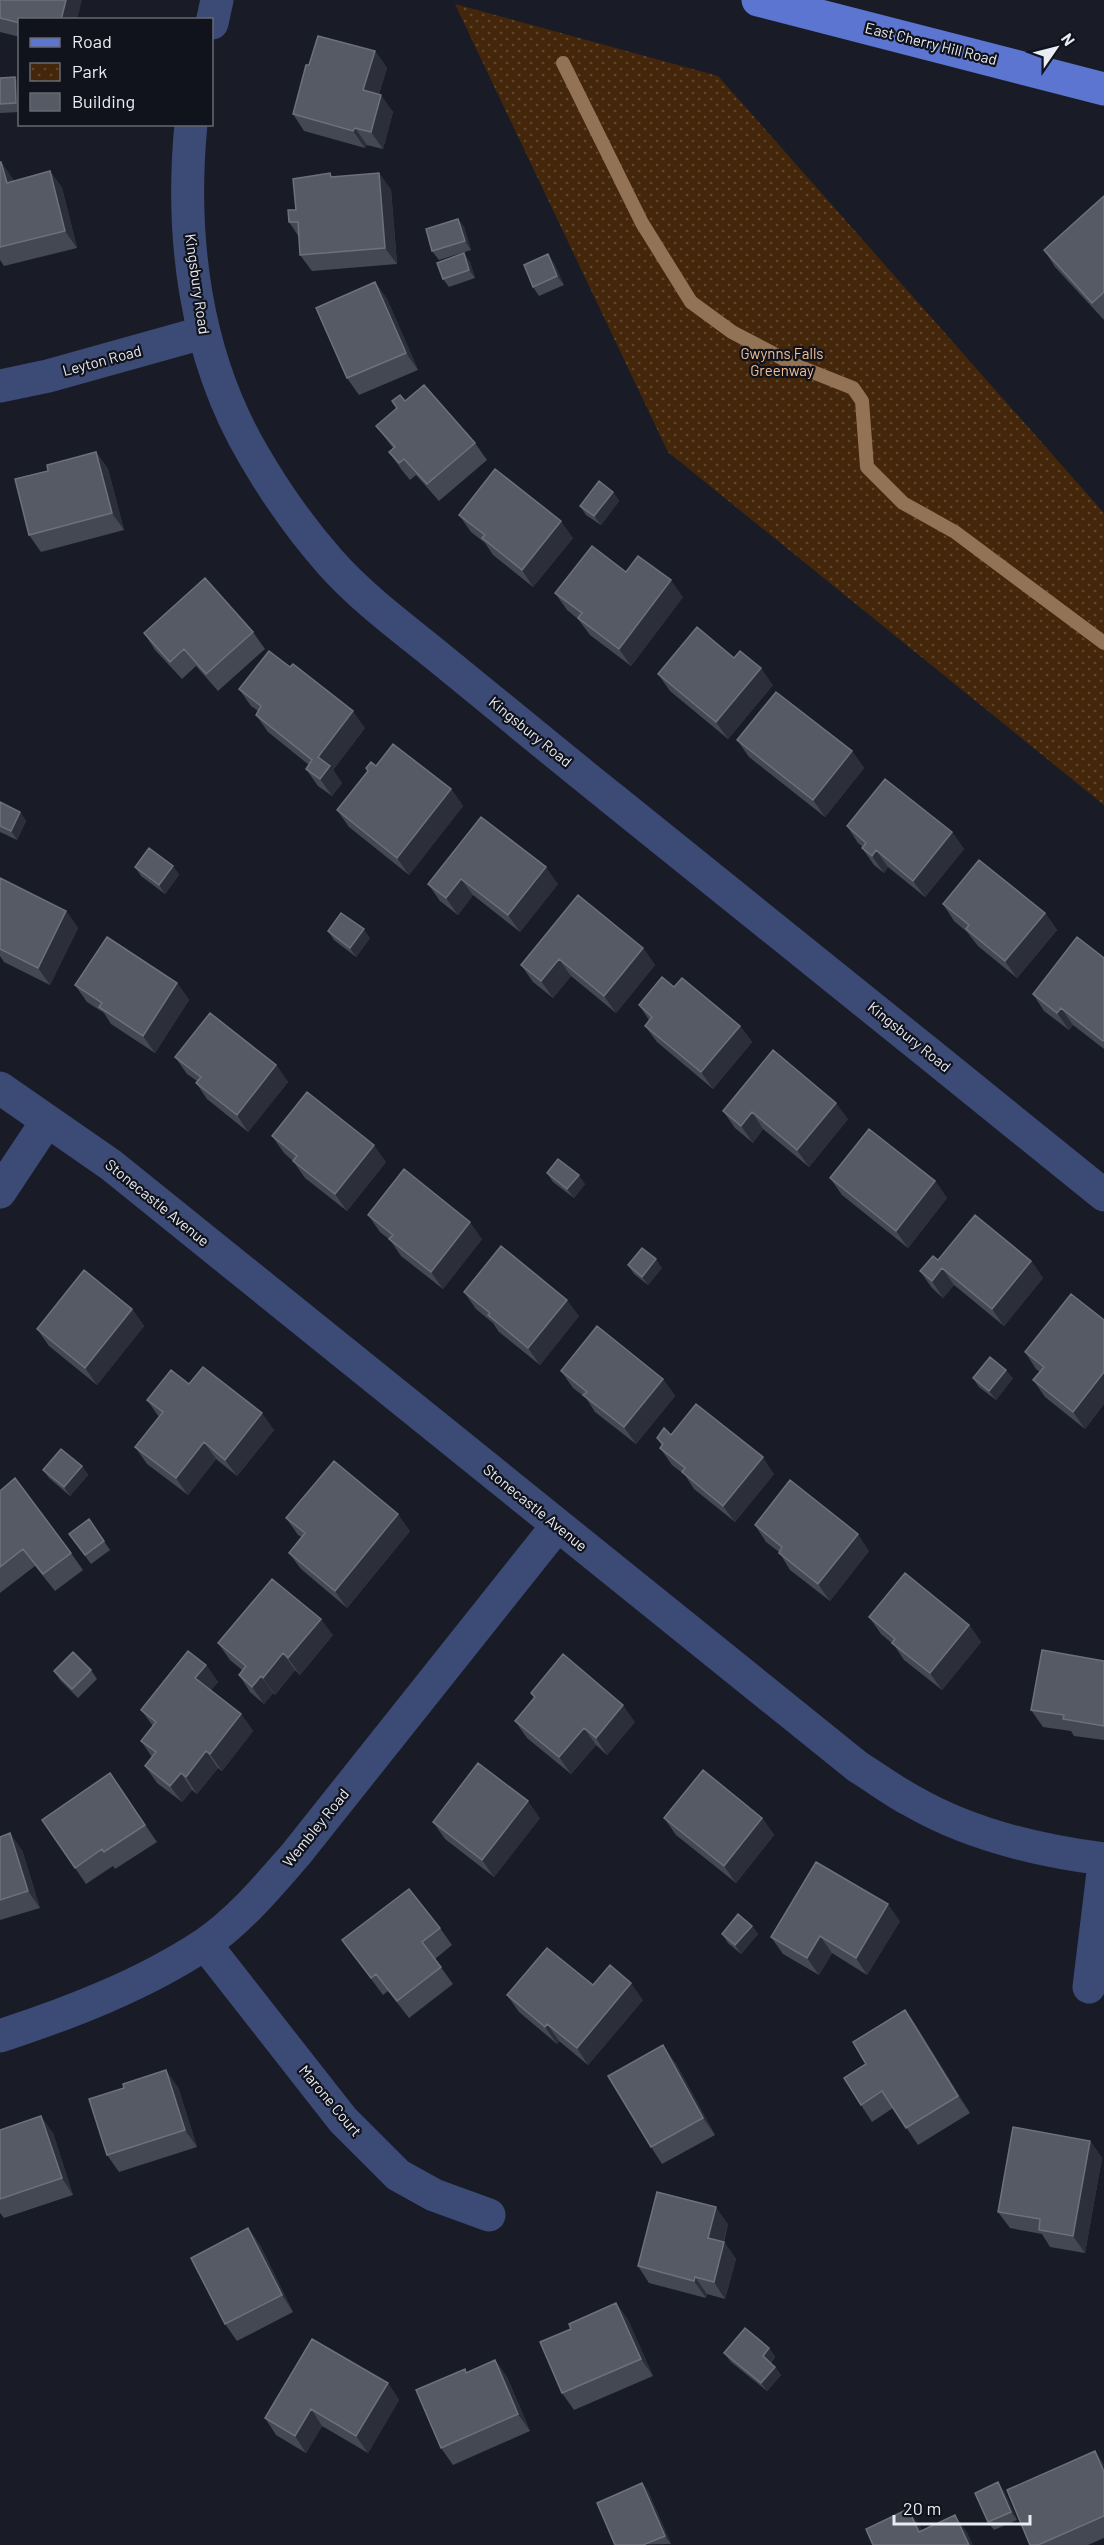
<svg xmlns="http://www.w3.org/2000/svg" width="1104" height="2545" viewBox="0 0 1104 2545" font-family="Barlow,sans-serif">
<style>
.park{fill:url(#park-dots)}
.lines{fill:none;stroke-linecap:round;stroke-linejoin:round}
.stream{stroke:#937355;stroke-width:14}
.minor{stroke:#3c4a76;stroke-width:33}
.major{stroke:#5b75d0;stroke-width:33}
.wall{fill:#444853}
.shaded-wall{fill:#2c2f3a}
.building{fill:#565a64;stroke:#6d717b;stroke-width:1.5}
.labels{text-anchor:middle;stroke-width:4.5;stroke-linejoin:round;paint-order:stroke}
.street-label{font-size:15px;fill:#eaecf3;stroke:#10131c}
.park-label{font-size:15px;fill:#f4bf94;stroke:#10131c}
</style>
<defs>
<pattern id="park-dots" width="8" height="8" patternUnits="userSpaceOnUse" patternTransform="scale(1.5)"><rect width="8" height="8" fill="#44260b"/><path d="M2 2h.1M6 6h.1" fill="none" stroke="#5f462f" stroke-width="1.8" stroke-linecap="round"/></pattern>
</defs>
<rect width="100%" height="100%" fill="#191c26"/>
<path class="park" d="M455 4 718 76 1104 513V805L668 452Z"/>
<g class="lines">
<path class="stream" d="M563 63 642 223 691 302 732 332 795 365 853 388 862 401 867 467 903 503 955 532 1104 643"/>
<path class="minor" d="M212 23 217 0
M191 124C180 237 195 355 253 454 275 492 301 529 330 562 361 597 400 626 436 655 495 703 554 752 614 800 777 931 941 1063 1104 1195
M0 386 48 376 202 333
M0 1088 111 1165 858 1767C876 1778 893 1791 912 1801 969 1834 1040 1851 1104 1859
M0 1192 47 1121
M205 1944 343 2120 398 2175 434 2195 489 2215
M1089 1987 1104 1864
M0 2036C70 2013 143 1985 205 1944 240 1920 268 1886 296 1854L557 1526"/>
<path class="major" d="M758 0 1104 89"/>
</g>
<path class="wall" d="M0 0 20 20V37L0 32Z
M375 51 387 68 379 94 393 112 383 149 367 145 365 148 304 131 293 114 309 65Z
M0 78 19 83 20 80V112L0 113Z
M0 162H1L14 181 50 171 62 188 77 248 4 266 0 260Z
M379 173 391 190 397 264 312 271 300 255 299 237 289 222 296 210 333 177Z
M1104 196V320L1055 267 1044 250Z
M458 219 464 227 471 250 439 260 432 251Z
M470 262 475 278 449 287 443 279Z
M554 263 564 285 539 296 533 287Z
M375 282 387 299 418 370 359 395 347 378Z
M392 401H405L475 443 487 460 439 501 416 475 410 480 401 469 389 452 393 448 376 426 397 408Z
M96 452 108 469 124 530 41 552 29 535 48 471Z
M613 492 619 501 601 525 586 515 580 506Z
M459 515 573 538 533 587 493 555 485 543 471 532Z
M626 572 683 597 631 666 590 635 578 619 567 610 555 593Z
M253 632 265 649 218 691 196 666 182 679 155 650 144 633Z
M734 658 773 685 728 739 670 691 658 674Z
M239 689 365 728 333 770 342 783 332 796 318 786 306 769 309 765 268 732 256 715 258 711 251 706Z
M737 740 852 751 864 768 825 817 749 757Z
M376 766 451 789 463 806 409 875 349 827 337 810 368 771 366 768Z
M0 803 20 812 26 821 17 840 0 832Z
M481 817 558 884 520 932 473 895 458 915 440 901 428 884Z
M847 826 952 832 964 849 925 897 888 867 884 873 874 865 862 848 863 847 858 843Z
M173 866 179 875 165 894 141 876 135 867Z
M0 878 66 911 78 928 50 985 4 962 0 956Z
M943 904 1045 913 1057 930 1017 978 978 946 967 932 954 921Z
M328 931 370 938 356 957 334 940Z
M643 948 655 965 616 1013 571 976 553 998 533 982 521 965Z
M1104 958V1049L1073 1025 1069 1030 1044 1011 1033 994Z
M177 983 189 1000 155 1053 111 1024 104 1013 87 1002 75 985Z
M674 987 740 1026 752 1042 713 1089 657 1042 645 1026 649 1020 639 1005Z
M175 1057 276 1065 288 1082 248 1132 207 1099 196 1083 197 1081 187 1074Z
M723 1111 848 1119 809 1167 763 1129 753 1143 735 1128Z
M272 1136 386 1162 347 1211 305 1178 293 1161 284 1153Z
M547 1173 585 1184 574 1198 553 1182Z
M830 1178 935 1181 947 1198 908 1248 842 1195Z
M368 1215 482 1239 443 1289 401 1256 390 1240 380 1232Z
M938 1260 1031 1261 1043 1278 1004 1326 954 1285 943 1298 932 1288 920 1271Z
M628 1265 662 1268 648 1285 634 1274Z
M464 1292 579 1316 540 1365 499 1332 493 1323 476 1309Z
M132 1309 144 1326 97 1385 49 1346 37 1329Z
M1104 1320V1404L1085 1429 1045 1397 1033 1380 1040 1372 1036 1369 1025 1352Z
M561 1371 663 1379 675 1396 636 1444 595 1412 586 1398 573 1388Z
M973 1378H1013L996 1400 979 1387Z
M189 1384 274 1430 237 1476 216 1459 188 1495 147 1464 135 1447 159 1417 147 1400Z
M671 1435 774 1474 735 1522 694 1489 685 1475 672 1465 660 1448 662 1446 657 1438Z
M82 1466 88 1475 70 1496 49 1478 43 1470Z
M0 1491 71 1553 83 1570 55 1591 35 1566 0 1593Z
M286 1518 410 1531 347 1608 301 1569 289 1553 302 1537 298 1535Z
M89 1519 110 1550 91 1564 69 1534Z
M755 1525 869 1551 830 1601 790 1570 779 1552 766 1542Z
M869 1617 969 1625 981 1642 942 1690 904 1660 894 1645 881 1634Z
M333 1635 300 1675 295 1670 275 1695 273 1693 264 1704 250 1692 239 1675 242 1670 230 1660 218 1643Z
M1104 1661V1740L1074 1736 1071 1731 1043 1727 1031 1710Z
M206 1665 218 1682 211 1690 241 1714 253 1731 222 1771 218 1768 197 1794 192 1790 182 1802 157 1783 145 1766 152 1757 141 1741 153 1726 141 1710Z
M91 1670 97 1679 78 1698 60 1680 54 1671Z
M531 1693 635 1722 607 1755 596 1745 571 1774 527 1738 515 1721 534 1698Z
M110 1773 157 1842 115 1869 113 1866 86 1884 42 1820Z
M540 1818 494 1877 445 1839 433 1822Z
M664 1818H762L774 1835 736 1883 676 1835Z
M0 1837 22 1850 40 1908 0 1920Z
M900 1921 867 1975 832 1953 819 1975 783 1954 771 1937Z
M752 1926 758 1934 741 1954 728 1943 722 1934Z
M440 1928 452 1945 435 1959 453 1984 409 2018 388 1991 383 1995 342 1940Z
M593 1985 643 2000 588 2065 559 2041 557 2044 519 2012 507 1995Z
M905 2010 917 2027 970 2113 918 2145 893 2108 872 2122 861 2105 866 2064Z
M675 2062 715 2135 662 2164 651 2147Z
M178 2087 197 2147 119 2172 107 2155 124 2088Z
M0 2130 53 2133 73 2195 4 2218 0 2213Z
M1090 2141 1102 2158 1085 2253 1050 2247 1042 2234 1010 2228 998 2212Z
M728 2224 724 2242 736 2259 725 2299 707 2294 706 2298 649 2283 638 2266Z
M248 2228 260 2245 293 2312 237 2341 225 2324Z
M616 2303 628 2320 653 2376 574 2410 562 2393 571 2329Z
M769 2348 775 2357 771 2363 775 2367 781 2375 767 2391 731 2362 724 2353Z
M495 2360 507 2377 530 2431 453 2465 441 2448 467 2373Z
M388 2383 399 2400 368 2453 322 2426 306 2453 276 2435 265 2418Z
M1104 2464V2538L1088 2545H1030Z
M642 2483 648 2491 671 2544 615 2545Z
M1004 2491 1017 2520 994 2530 988 2522Z"/>
<path class="shaded-wall" d="M66 0H82L77 20H61Z
M375 51 387 68 375 107 363 90Z
M15 77 20 84V108L16 103Z
M381 95 393 112 383 149 371 132Z
M355 128 367 145 365 148 353 131Z
M1 162 13 179 18 200 7 183Z
M50 171 62 188 77 248 65 231Z
M379 173 391 190 397 264 385 248Z
M458 219 464 227 471 250 465 241Z
M464 253 470 262 475 278 469 270Z
M548 254 554 263 564 285 557 276Z
M375 282 387 299 418 370 406 353Z
M96 452 108 469 124 530 112 513Z
M613 492 619 501 601 525 594 516Z
M561 521 573 538 533 587 522 570Z
M671 580 683 597 631 666 619 649Z
M761 668 773 685 728 739 716 722Z
M353 711 365 728 333 770 342 783 332 796 320 779 318 757Z
M852 751 864 768 825 817 813 800Z
M451 789 463 806 409 875 397 858Z
M20 812 26 821 17 840 11 831Z
M952 832 964 849 925 897 913 881Z
M876 850 888 867 884 873 872 856Z
M173 866 179 875 165 894 159 885Z
M546 867 558 884 520 932 508 915Z
M461 879 473 895 458 915 446 898Z
M66 911 78 928 50 985 38 968Z
M1045 913 1057 930 1017 978 1005 961Z
M364 929 370 938 356 957 350 948Z
M643 948 655 965 616 1013 604 996Z
M559 959 571 976 553 998 541 981Z
M177 983 189 1000 155 1053 143 1036Z
M1061 1008 1073 1025 1069 1030 1057 1013Z
M740 1026 752 1042 713 1089 701 1072Z
M276 1065 288 1082 248 1132 237 1115Z
M836 1103 848 1119 809 1167 797 1150Z
M752 1112 763 1129 753 1143 741 1126Z
M374 1145 386 1162 347 1211 335 1194Z
M579 1175 585 1184 574 1198 567 1189Z
M935 1181 947 1198 908 1248 896 1231Z
M470 1222 482 1239 443 1289 431 1272Z
M656 1259 662 1268 648 1285 642 1277Z
M1031 1261 1043 1278 1004 1326 992 1309Z
M942 1268 954 1285 943 1298 932 1281Z
M567 1300 579 1316 540 1365 528 1348Z
M132 1309 144 1326 97 1385 85 1368Z
M1006 1370 1013 1378 996 1400 989 1391Z
M1104 1372V1404L1085 1429 1073 1412Z
M663 1379 675 1396 636 1444 624 1427Z
M262 1413 274 1430 237 1476 225 1460Z
M204 1442 216 1459 188 1495 176 1478Z
M763 1457 774 1474 735 1522 723 1506Z
M82 1466 88 1475 70 1496 64 1487Z
M398 1514 410 1531 347 1608 335 1591Z
M858 1534 869 1551 830 1601 818 1584Z
M321 1619 333 1635 300 1675 288 1658Z
M969 1625 981 1642 942 1690 930 1673Z
M283 1653 295 1670 275 1695 263 1678Z
M206 1665 218 1682 207 1695 195 1678Z
M261 1676 273 1693 264 1704 252 1687Z
M623 1705 635 1722 607 1755 596 1738Z
M241 1714 253 1731 222 1771 210 1754Z
M584 1728 596 1745 571 1774 559 1757Z
M206 1751 218 1768 197 1794 186 1777Z
M181 1773 192 1790 182 1802 170 1786Z
M528 1801 540 1818 494 1877 482 1860Z
M762 1818 774 1835 736 1883 724 1866Z
M10 1833 22 1850 40 1908 28 1891Z
M888 1904 900 1921 867 1975 856 1958Z
M752 1926 758 1934 741 1954 735 1945Z
M820 1936 832 1953 819 1975 807 1958Z
M631 1983 643 2000 588 2065 577 2048Z
M905 2010 917 2027 970 2113 958 2096Z
M547 2024 559 2041 557 2044 545 2027Z
M663 2045 675 2062 715 2135 703 2118Z
M166 2070 178 2087 197 2147 185 2130Z
M41 2116 53 2133 73 2195 62 2178Z
M1090 2141 1102 2158 1085 2253 1073 2236Z
M716 2207 728 2224 720 2255 708 2238Z
M248 2228 260 2245 293 2312 282 2295Z
M724 2242 736 2259 725 2299 714 2282Z
M695 2277 707 2294 706 2298 694 2281Z
M616 2303 628 2320 653 2376 641 2359Z
M769 2348 775 2357 769 2365 763 2356Z
M495 2360 507 2377 530 2431 518 2414Z
M775 2367 781 2375 767 2391 761 2383Z
M388 2383 399 2400 368 2453 356 2436Z
M311 2409 322 2426 306 2453 295 2436Z
M1095 2451 1104 2464V2472Z
M998 2482 1004 2491 1017 2520 1011 2512Z
M642 2483 648 2491 671 2544 665 2536Z
M908 2509 920 2526 929 2545 919 2532Z
M955 2515 967 2532 973 2545H969Z"/>
<path class="building" d="M0 0H66L61 20H20V23L0 18Z
M318 36 375 51 363 90 381 95 371 132 355 128 353 131 293 114 306 65H309Z
M15 77 16 103 0 104V78Z
M0 162H1L7 183 50 171 65 231 0 247Z
M330 173 331 177 379 173 385 248 300 255 298 222H289L288 210H296L293 179Z
M1104 196V292L1092 303 1044 250Z
M458 219 465 241 432 251 426 229Z
M464 253 469 270 443 279 437 263Z
M548 254 557 276 533 287 524 265Z
M375 282 406 353 347 378 316 308Z
M424 385 475 443 427 484 404 459 399 463 389 452 395 447 376 426 397 408 392 401 400 395 405 401Z
M96 452 112 513 29 535 15 479 48 471 47 465Z
M495 469 561 521 522 570 482 538 485 535 459 515Z
M599 481 613 492 594 516 580 506Z
M592 546 626 572 638 556 671 580 619 649 578 618 582 613 555 593Z
M205 578 253 632 206 674 184 649 170 662 144 633Z
M697 627 734 658 740 651 761 668 716 722 658 674Z
M269 651 290 667 293 664 353 711 318 757 330 766 320 779 306 769 312 760 256 715 261 706 239 689Z
M776 692 852 751 813 800 737 740Z
M393 744 451 789 397 858 337 810 368 771 366 768 371 762 376 766Z
M885 779 952 832 913 881 876 850 872 856 862 848 866 843 847 826Z
M0 802 20 812 11 831 0 826Z
M481 817 546 867 508 915 461 879 446 898 428 884Z
M149 848 173 866 159 885 135 867Z
M979 860 1045 913 1005 961 966 929 969 925 943 904Z
M0 878 66 911 38 968 0 949Z
M578 895 643 948 604 996 559 959 541 981 521 965Z
M341 913 364 929 350 948 328 931Z
M107 937 177 983 143 1036 99 1007 102 1003 75 985Z
M1077 937 1104 958V1040L1103 1041 1061 1008 1057 1013 1033 994Z
M662 977 674 987 682 978 740 1026 701 1072 645 1026 652 1017 639 1005Z
M210 1013 276 1065 237 1115 196 1083 201 1077 175 1057Z
M773 1050 836 1103 797 1150 752 1112 741 1126 723 1111Z
M307 1092 374 1145 335 1194 293 1161 297 1156 272 1136Z
M869 1129 935 1181 896 1231 830 1178Z
M558 1159 579 1175 567 1189 547 1173Z
M404 1169 470 1222 431 1272 389 1239 393 1235 368 1215Z
M975 1215 1031 1261 992 1309 942 1268 932 1281 920 1271 933 1256 938 1260Z
M501 1246 567 1300 528 1348 488 1315 490 1313 464 1292Z
M642 1248 656 1259 642 1277 628 1265Z
M84 1270 132 1309 85 1368 37 1329Z
M1071 1294 1104 1320V1372L1073 1412 1033 1380 1044 1367 1025 1352Z
M597 1326 663 1379 624 1427 583 1395 587 1392 561 1371Z
M990 1357 1006 1370 989 1391 973 1378Z
M203 1367 262 1413 225 1460 204 1442 176 1478 135 1447 163 1412 147 1400 171 1370 189 1384Z
M696 1404 763 1457 723 1506 682 1472 685 1468 660 1448 663 1444 657 1438 664 1428 671 1435Z
M61 1449 82 1466 64 1487 43 1470Z
M334 1461 398 1514 335 1591 289 1553 305 1533 286 1518Z
M15 1478 71 1553 43 1574 23 1549 0 1567V1491Z
M790 1480 858 1534 818 1584 779 1553 782 1547 755 1525Z
M89 1519 104 1541 85 1555 69 1534Z
M905 1573 969 1625 930 1673 892 1643 895 1639 869 1617Z
M272 1579 321 1619 288 1658 283 1653 263 1678 261 1676 252 1687 239 1675 246 1666 218 1643Z
M1042 1650 1104 1661V1726L1063 1719 1064 1715 1031 1710Z
M188 1651 206 1665 195 1678 241 1714 210 1754 206 1751 186 1777 181 1773 170 1786 145 1766 156 1752 141 1741 156 1722 141 1710Z
M73 1652 91 1670 72 1689 54 1671Z
M563 1654 623 1705 596 1738 584 1728 559 1757 515 1721 535 1697 531 1693Z
M478 1763 528 1801 482 1860 433 1822Z
M703 1770 762 1818 724 1866 664 1818Z
M110 1773 145 1825 104 1852 102 1849 75 1868 42 1820Z
M10 1833 28 1891 0 1900V1837Z
M816 1862 888 1904 856 1958 820 1936 807 1958 771 1937Z
M409 1889 440 1928 422 1942 441 1967 397 2001 376 1974 371 1978 342 1940Z
M738 1914 752 1926 735 1945 722 1934Z
M547 1948 593 1985 610 1965 631 1983 577 2048 547 2024 545 2027 507 1995Z
M905 2010 958 2096 906 2128 882 2091 861 2105 844 2078 866 2064 853 2042Z
M663 2045 703 2118 651 2147 608 2076Z
M166 2070 185 2130 107 2155 89 2099 124 2088 123 2084Z
M41 2116 62 2178 0 2199V2130Z
M1013 2127 1090 2141 1073 2236 1039 2230 1040 2219 998 2212Z
M657 2192 716 2207 708 2238 724 2242 714 2282 695 2277 694 2281 638 2266Z
M248 2228 282 2295 225 2324 191 2258Z
M616 2303 641 2359 562 2393 540 2342 571 2329 569 2324Z
M745 2328 769 2348 763 2356 775 2367 761 2383 724 2353Z
M312 2339 388 2383 356 2436 311 2409 295 2436 265 2418Z
M495 2360 518 2414 441 2448 416 2390 465 2369 466 2373Z
M1095 2451 1104 2472V2516L1038 2545H1030L1007 2490Z
M998 2482 1011 2512 988 2522 975 2493Z
M642 2483 665 2536 643 2545H615L597 2503Z
M908 2509 919 2532 955 2515 969 2545H873L866 2529Z"/>
<g class="labels">
<g class="street-label">
<text transform="translate(931 44) rotate(14)" y="5">East Cherry Hill Road</text>
<text transform="translate(197 284) rotate(82)" y="5">Kingsbury Road</text>
<text transform="translate(102 361) rotate(-15)" y="5">Leyton Road</text>
<text transform="translate(530 732) rotate(39)" y="5">Kingsbury Road</text>
<text transform="translate(909 1037) rotate(39)" y="5">Kingsbury Road</text>
<text transform="translate(157 1203) rotate(39)" y="5">Stonecastle Avenue</text>
<text transform="translate(535 1508) rotate(39)" y="5">Stonecastle Avenue</text>
<text transform="translate(316 1828) rotate(-51)" y="5">Wembley Road</text>
<text transform="translate(330 2101) rotate(50)" y="5">Marone Court</text>
</g>
<g class="park-label">
<text x="782" y="359">Gwynns Falls<tspan x="782" dy="17">Greenway</tspan></text>
</g>
</g>
<rect x="18" y="18" width="195" height="108" fill="#10131c" stroke="#676a72" stroke-width="1.5"/>
<rect x="30" y="38" width="30" height="9" fill="#5b75d0" stroke="#676a72" stroke-width="1.5"/>
<text x="72" y="48" font-size="18" fill="#eaecf3">Road</text>
<rect x="30" y="63" width="30" height="18" fill="url(#park-dots)" stroke="#676a72" stroke-width="1.5"/>
<text x="72" y="78" font-size="18" fill="#eaecf3">Park</text>
<rect x="30" y="93" width="30" height="18" fill="#565a64" stroke="#676a72" stroke-width="1.5"/>
<text x="72" y="108" font-size="18" fill="#eaecf3">Building</text>
<g transform="translate(1056 48) rotate(55)" stroke="#10131c" stroke-width="4.5" paint-order="stroke">
<path d="M0-4.5L10 22L0 15L-10 22Z" fill="#eaecf3"/>
<text y="-9" font-size="16" font-weight="bold" text-anchor="middle" fill="#eaecf3">N</text>
</g>
<path d="M894 2515v9h136v-9" fill="none" stroke="#eaecf3" stroke-width="3"/>
<text x="903" y="2515" font-size="18" fill="#eaecf3" stroke="#10131c" stroke-width="4.5" paint-order="stroke">20 m</text>
</svg>
